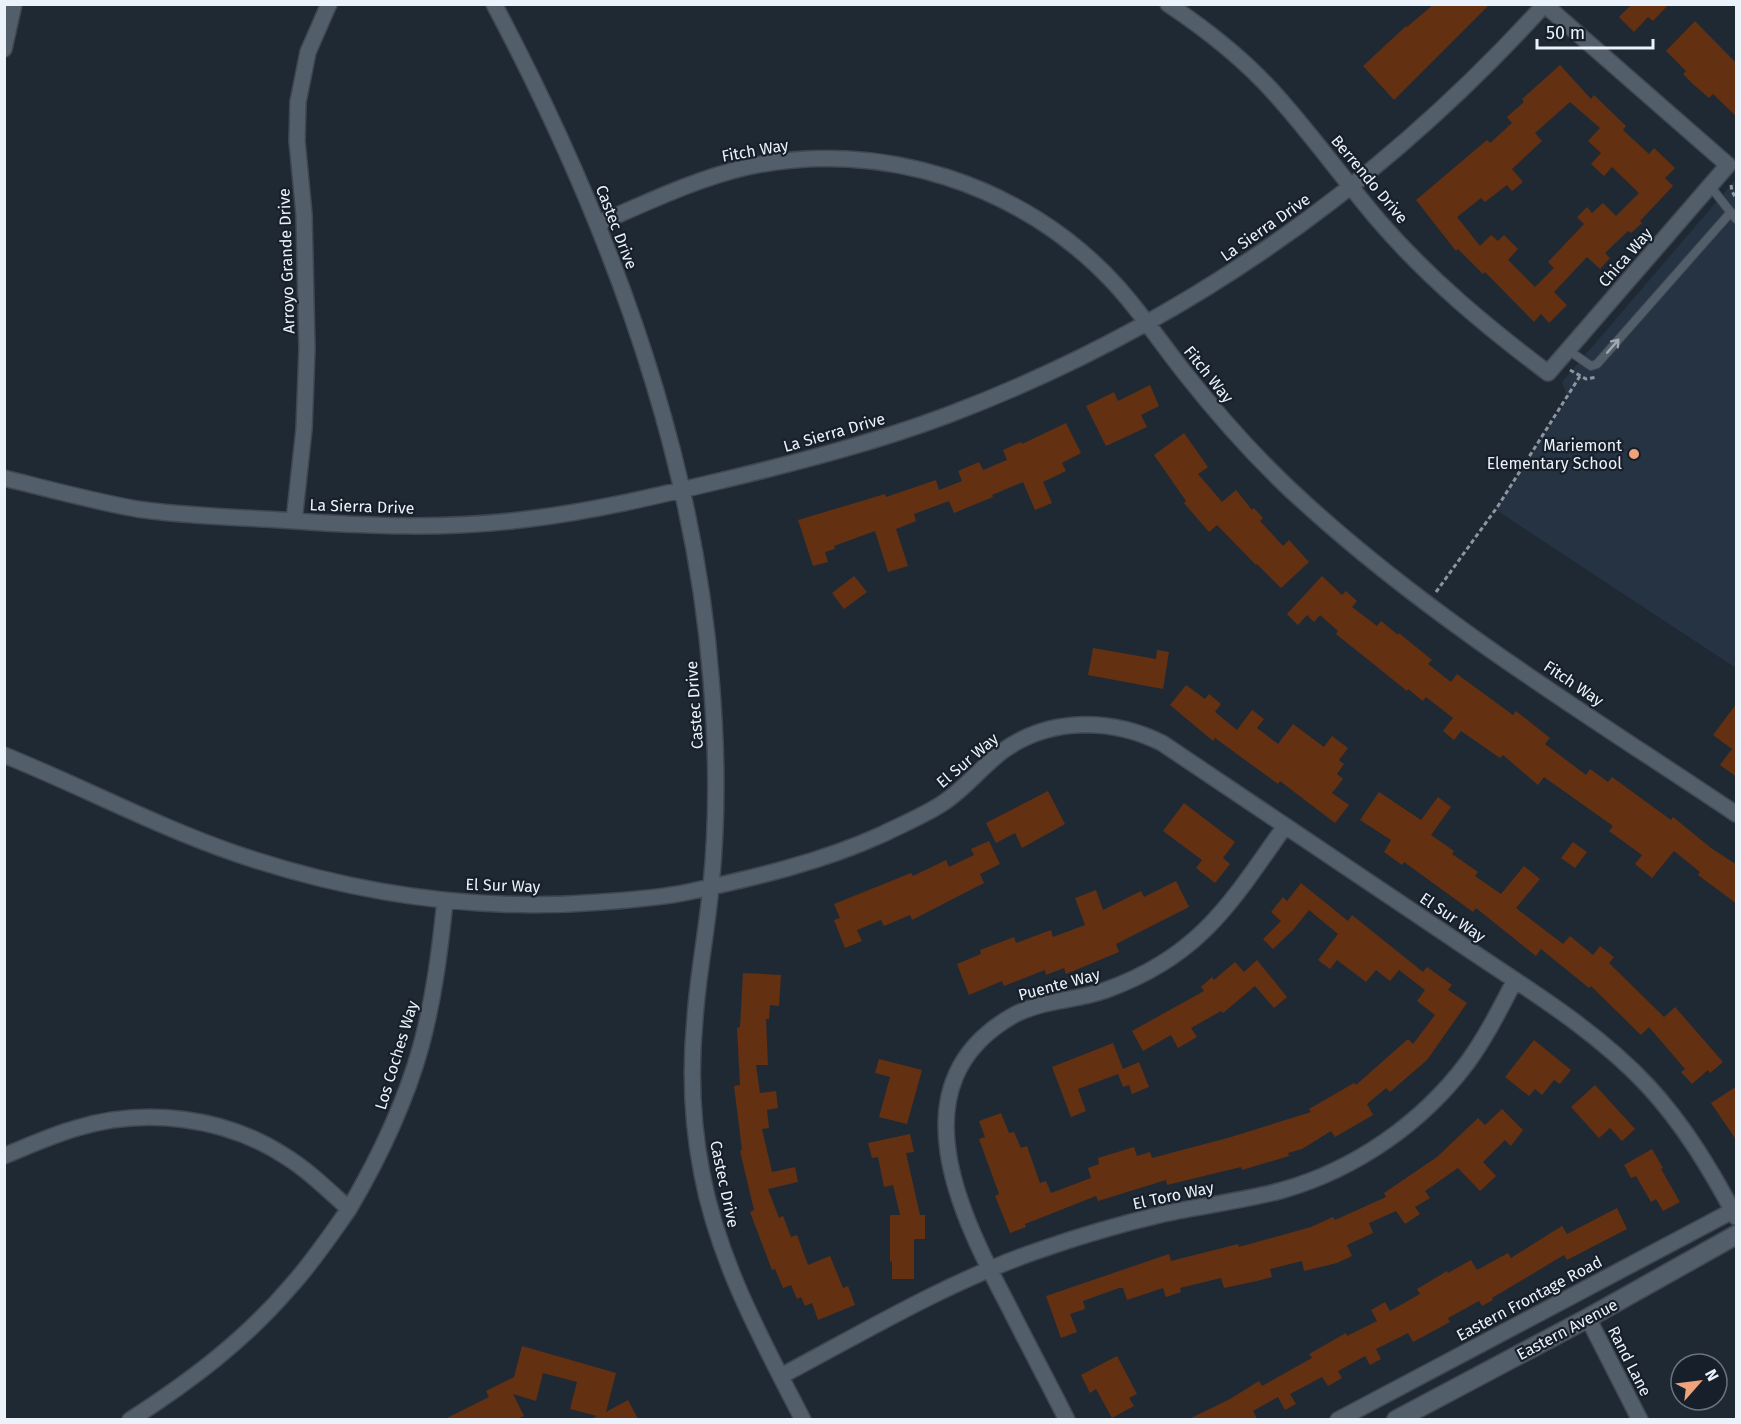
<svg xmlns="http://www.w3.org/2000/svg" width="1741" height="1424" viewBox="0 0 1741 1424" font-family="'Fira Sans',sans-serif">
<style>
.built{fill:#263343}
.building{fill:#633012;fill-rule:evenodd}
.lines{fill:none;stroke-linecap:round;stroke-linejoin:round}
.lane-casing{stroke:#3f4751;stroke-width:10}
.street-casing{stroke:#3f4751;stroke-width:18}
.secondary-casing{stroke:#3f4751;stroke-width:21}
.path{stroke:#8d969f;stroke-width:3;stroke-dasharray:4.5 3;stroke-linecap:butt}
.lane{stroke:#535e6b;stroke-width:8}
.street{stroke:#535e6b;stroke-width:15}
.secondary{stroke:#535e6b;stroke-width:18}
.oneway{stroke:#9fa8b2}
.poi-dot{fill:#f0a27a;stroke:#161f2a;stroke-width:2}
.labels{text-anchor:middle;stroke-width:4.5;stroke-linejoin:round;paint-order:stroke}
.street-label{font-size:16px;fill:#ebf2f9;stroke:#161f2a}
.poi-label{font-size:16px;fill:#ebf2f9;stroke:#161f2a;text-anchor:end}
</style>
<rect width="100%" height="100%" fill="#1f2934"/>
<path class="built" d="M1735 180H1736V668L1496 510 1568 398 1562 382Z"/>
<path class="building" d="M1434 4H1490L1394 100 1363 66 1406 26 1407 27Z
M1632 4H1669L1653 21 1648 17 1634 32 1619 17Z
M1695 21 1737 64V117L1713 94 1709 98 1694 85 1683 74 1686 71 1666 51Z
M1560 65 1591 99 1594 95 1626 126 1623 130 1649 154 1654 148 1675 168 1665 178 1673 186 1640 221 1642 223 1631 233 1628 231 1605 253 1610 258 1600 269 1587 257 1554 292 1567 305 1549 323 1541 314 1534 322 1485 272 1483 274 1458 249 1456 251 1416 200 1487 140 1490 143 1512 123 1507 117 1524 102 1522 99ZM1570 102 1600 128 1588 141 1601 153 1591 164 1604 176 1612 167 1639 193 1616 216 1603 203 1592 213 1587 207 1577 217 1584 224 1548 262 1554 268 1535 287 1508 260 1518 249 1504 235 1498 241 1491 235 1480 246 1457 217 1481 198 1485 202 1507 185 1512 191 1523 182 1512 169 1542 141 1535 133Z
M1150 385 1159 406 1141 415 1147 427 1106 446 1086 406 1114 392 1118 401Z
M1066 423 1081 453 1062 463 1066 471 1043 482 1052 503 1035 510 1023 482 992 495 993 497 954 513 949 501 914 514 916 521 896 529 908 566 888 572 875 531 834 546 835 549 825 552 828 562 813 566 798 520 885 494 886 497 936 480 939 490 962 481 958 471 979 462 983 470 1007 460 1003 450 1021 442 1022 444Z
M1184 433 1208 467 1198 474 1222 502 1236 490 1252 510 1254 508 1263 518 1260 521 1283 546 1289 540 1309 562 1281 588 1257 564 1256 565 1217 525 1209 532 1184 503 1186 501 1154 455Z
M854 576 867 592 844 609 832 593Z
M1322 576 1342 595 1346 591 1357 601 1352 607 1377 626 1381 621 1398 635 1399 633 1432 660 1428 664 1451 682 1457 674 1513 715 1516 711 1550 738 1545 744 1586 775 1590 769 1608 782 1612 777 1671 820 1673 817 1711 848 1737 865V904L1698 875 1700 872 1674 851 1652 878 1635 864 1642 855 1609 831 1613 826 1544 777 1538 785 1503 755 1500 758 1461 731 1454 740 1443 731 1453 718 1426 697 1423 701 1408 689 1407 691 1336 634 1338 631 1320 615 1314 622 1307 615 1298 625 1287 614Z
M1093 648 1156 659 1157 650 1169 652 1163 689 1088 675Z
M1186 685 1205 699 1209 694 1221 704 1215 712 1237 730 1252 710 1264 719 1257 728 1278 744 1293 724 1324 747 1332 736 1348 748 1339 760 1344 764 1337 774 1343 779 1332 793 1349 805 1335 823 1280 781 1278 784 1215 738 1213 741 1170 705Z
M1737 703V777L1720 765 1732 749 1713 735Z
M1048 791 1065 824 1022 848 1015 833 996 843 986 823Z
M1379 792 1421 820 1438 797 1451 807 1431 835 1454 851 1452 854 1478 872 1475 876 1501 894 1524 866 1540 879 1516 908 1563 944 1570 936 1593 955 1600 946 1614 957 1609 963 1664 1017 1675 1007 1723 1062 1710 1073 1708 1070 1692 1084 1681 1072 1685 1069 1649 1027 1641 1035 1591 986 1589 988 1541 949 1536 956 1476 908 1473 912 1404 862 1402 865 1384 852 1391 840 1360 820Z
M1184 803 1235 842 1223 858 1230 864 1215 883 1196 868 1202 860 1163 831Z
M989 841 1000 864 980 874 984 883 912 920 910 915 884 926 881 920 857 930 862 941 845 948 834 920 840 918 834 904 911 873 913 876 946 860 949 867 974 855 971 849Z
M1573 842 1587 852 1575 868 1561 858Z
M1176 881 1189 907 1116 944 1119 952 1066 974 1064 968 1046 975 1045 970 1004 986 1002 981 969 995 957 964 981 954 980 950 1014 937 1016 943 1051 930 1053 937 1085 925 1075 898 1096 890 1103 910 1141 891 1144 897Z
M1301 883 1348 921 1352 915 1423 972 1427 967 1452 985 1448 990 1467 1003 1427 1060 1390 1092 1386 1088 1367 1104 1373 1115 1335 1137 1331 1131 1302 1149 1288 1153 1289 1156 1242 1170 1241 1167 1167 1185 1166 1180 1098 1201 1096 1196 1025 1224 1026 1227 1010 1233 995 1196 999 1194 979 1139 985 1137 979 1121 1001 1113 1009 1133 1014 1132 1021 1148 1027 1146 1040 1183 1046 1181 1051 1193 1091 1178 1088 1168 1099 1164 1098 1158 1134 1147 1137 1156 1150 1152 1152 1158 1231 1137 1311 1112 1309 1109 1354 1083 1356 1085 1408 1039 1413 1044 1435 1015 1417 1001 1425 990 1399 970 1390 981 1376 970 1366 982 1337 960 1330 969 1318 960 1338 934 1309 910 1293 930 1273 949 1263 939 1281 921 1271 912 1283 897 1287 901Z
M1257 960 1287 997 1274 1008 1255 986 1223 1013 1221 1011 1191 1028 1197 1037 1178 1048 1171 1035 1143 1051 1132 1031 1204 991 1201 987 1212 977 1214 980 1235 962 1244 972Z
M743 973 781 975 779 1006 770 1005 769 1019H766L768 1065H756L760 1093 776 1091 778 1108 767 1110 769 1128 762 1129 772 1172 795 1167 798 1182 768 1189 779 1218 783 1216 791 1237 797 1235 808 1265 830 1256 843 1288 848 1286 855 1305 818 1320 812 1303 805 1306 801 1297 797 1299 791 1285 783 1288 775 1269 772 1270 750 1212 754 1210 740 1151 742 1150 734 1086 740 1085 737 1028 740 1027Z
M1534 1040 1571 1070 1560 1084 1554 1080 1542 1095 1535 1089 1529 1096 1505 1077Z
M1113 1043 1123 1069 1139 1062 1149 1087 1132 1094 1129 1085 1123 1087 1118 1074 1078 1089 1086 1111 1071 1117 1052 1067Z
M879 1059 922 1070 907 1124 879 1117 890 1077 875 1073Z
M1595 1085 1635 1129 1622 1141 1610 1128 1599 1138 1571 1107Z
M1737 1086V1141L1711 1103Z
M1502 1109 1523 1130 1511 1146 1505 1140 1483 1162 1496 1176 1480 1191 1458 1168 1425 1191 1430 1198 1415 1207 1420 1214 1405 1224 1396 1211 1369 1223 1373 1233 1347 1245 1352 1256 1337 1263 1304 1271 1302 1261 1270 1269 1272 1277 1257 1281 1224 1288 1221 1278 1180 1288 1181 1292 1166 1297 1163 1288 1127 1300 1123 1288H1119L1083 1301 1085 1309 1070 1314 1077 1332 1061 1338 1046 1296 1169 1254 1171 1261 1238 1244 1239 1247 1311 1227 1333 1217 1335 1220 1386 1197 1384 1193 1437 1157 1478 1118 1485 1125Z
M910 1134 914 1152 906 1153 920 1215H925V1239H914V1279H892V1261L890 1262V1215H900L893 1185 884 1187 878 1157 872 1158 868 1143Z
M1652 1149 1663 1168 1661 1169 1680 1202 1663 1211 1656 1199 1651 1202 1636 1176 1631 1178 1624 1165Z
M1617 1208 1627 1229 1567 1260 1564 1255 1492 1298 1493 1300 1482 1306 1479 1301 1448 1318 1450 1322 1413 1342 1408 1333 1376 1349 1381 1359 1370 1365 1365 1356 1338 1371 1342 1378 1328 1386 1322 1377 1290 1394 1296 1404 1285 1410 1278 1397 1253 1411 1257 1419H1189L1230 1399 1259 1381 1262 1386 1312 1358 1309 1354 1346 1333 1347 1336 1377 1321 1371 1310 1385 1302 1390 1311 1420 1294 1417 1289 1447 1271 1448 1273 1471 1260 1477 1270 1508 1253 1511 1258 1562 1226 1567 1234Z
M522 1346 616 1373 606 1412 628 1400 638 1419H591L597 1416 570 1409 577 1382 543 1373 536 1401 513 1394 524 1416 517 1419H445L489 1397 486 1391 514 1377Z
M1117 1356 1137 1394 1129 1398 1134 1406 1112 1418 1096 1389 1090 1393 1081 1375Z"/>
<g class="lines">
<defs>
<path id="lane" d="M1710 186 1736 219
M1568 350 1591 366 1597 364 1731 212"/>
<path id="street" d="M494 4C603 210 693 445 711 678 717 747 718 817 711 886 707 930 698 974 695 1018 690 1070 692 1123 702 1174 719 1263 762 1340 803 1420
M1168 4C1207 30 1245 60 1276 95 1312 135 1344 180 1379 221 1429 279 1487 327 1548 373L1728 165 1544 4
M4 49 14 4
M597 224C646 203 695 179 747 167 880 138 1023 184 1115 284 1140 311 1161 343 1184 372 1221 419 1262 465 1307 505 1438 624 1590 716 1736 814
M4 478C48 489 92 501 137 509 184 516 234 517 281 520 363 526 446 530 528 519 595 511 661 495 728 479 802 461 876 442 948 415 1180 327 1379 187 1545 4
M294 521 304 429 307 349 304 214 297 141 298 102 308 52 329 4
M4 755C83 787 158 827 237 854 355 894 478 912 602 902 631 900 660 898 688 892 753 878 822 862 883 834 903 824 925 815 943 803 966 788 982 766 1004 750 1051 717 1112 718 1162 743 1259 808 1355 873 1452 938 1519 984 1592 1026 1648 1086 1684 1125 1711 1170 1736 1217
M4 1156C28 1146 52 1135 77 1128 145 1107 225 1117 285 1156 309 1171 328 1190 349 1209 330 1236 312 1263 290 1287 244 1341 189 1382 130 1420
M349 1209C379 1158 405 1104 421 1046 434 998 440 950 445 901
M1588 1318 1640 1420
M781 1376C864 1332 947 1282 1037 1251 1079 1236 1121 1224 1163 1214 1203 1205 1244 1201 1283 1190 1356 1169 1422 1123 1467 1063 1486 1037 1500 1009 1515 980
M1067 1420C1048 1382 1028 1345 1009 1307 961 1216 893 1083 1014 1015 1042 1000 1076 1001 1106 990 1199 957 1231 903 1285 826
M1338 1420 1736 1209"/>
<path id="secondary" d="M1396 1420 1588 1318 1736 1235"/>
</defs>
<use href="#lane" class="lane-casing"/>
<use href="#street" class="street-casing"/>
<use href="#secondary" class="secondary-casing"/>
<path class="path" d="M1731 185 1732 191 1736 199
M1570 370 1586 379 1597 377
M1436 592 1498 506 1580 376"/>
<use href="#lane" class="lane"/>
<use href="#street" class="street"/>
<use href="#secondary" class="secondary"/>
</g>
<defs><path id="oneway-shaft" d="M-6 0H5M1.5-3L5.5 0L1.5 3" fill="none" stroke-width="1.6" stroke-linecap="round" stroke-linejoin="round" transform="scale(1.5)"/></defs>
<use class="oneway" href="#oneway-shaft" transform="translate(1613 346) rotate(-49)"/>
<circle class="poi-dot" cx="1634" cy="454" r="6"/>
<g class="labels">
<g class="street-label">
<text transform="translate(755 150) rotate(-10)" y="6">Fitch Way</text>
<text transform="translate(1370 179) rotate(50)" y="6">Berrendo Drive</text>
<text transform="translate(617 227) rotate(69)" y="6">Castec Drive</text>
<text transform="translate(1265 227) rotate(-35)" y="6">La Sierra Drive</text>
<text transform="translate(1625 257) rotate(-49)" y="6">Chica Way</text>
<text transform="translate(286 261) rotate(-92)" y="6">Arroyo Grande Drive</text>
<text transform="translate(1209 374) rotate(51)" y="6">Fitch Way</text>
<text transform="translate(834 432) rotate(-16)" y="6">La Sierra Drive</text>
<text transform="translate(362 506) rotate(2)" y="6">La Sierra Drive</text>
<text transform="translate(1574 683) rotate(34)" y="6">Fitch Way</text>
<text transform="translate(694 705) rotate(-94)" y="6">Castec Drive</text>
<text transform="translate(967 760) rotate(-40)" y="6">El Sur Way</text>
<text transform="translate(503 885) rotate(2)" y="6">El Sur Way</text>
<text transform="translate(1453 917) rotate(34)" y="6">El Sur Way</text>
<text transform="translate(1059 984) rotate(-15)" y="6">Puente Way</text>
<text transform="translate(396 1055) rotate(-73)" y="6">Los Coches Way</text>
<text transform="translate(725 1184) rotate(78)" y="6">Castec Drive</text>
<text transform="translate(1173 1195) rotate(-12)" y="6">El Toro Way</text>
<text transform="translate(1529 1298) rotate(-28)" y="6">Eastern Frontage Road</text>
<text transform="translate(1567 1329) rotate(-28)" y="6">Eastern Avenue</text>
<text transform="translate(1630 1361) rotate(63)" y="6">Rand Lane</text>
</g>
<g class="poi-label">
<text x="1622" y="451">Mariemont<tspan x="1622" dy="18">Elementary School</tspan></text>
</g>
</g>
<rect width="1741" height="1424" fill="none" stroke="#ebf2f9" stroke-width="12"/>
<g transform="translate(1699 1382) rotate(62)"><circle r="28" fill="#161f2a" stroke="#6b737d" stroke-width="1.5"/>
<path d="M0-4.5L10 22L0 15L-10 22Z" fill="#f0a27a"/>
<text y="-9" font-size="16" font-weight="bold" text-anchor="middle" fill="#ebf2f9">N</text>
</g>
<path d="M1537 39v9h116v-9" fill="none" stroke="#ebf2f9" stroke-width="3"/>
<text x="1546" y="39" font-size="18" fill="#ebf2f9" stroke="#161f2a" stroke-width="4.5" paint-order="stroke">50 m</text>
</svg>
